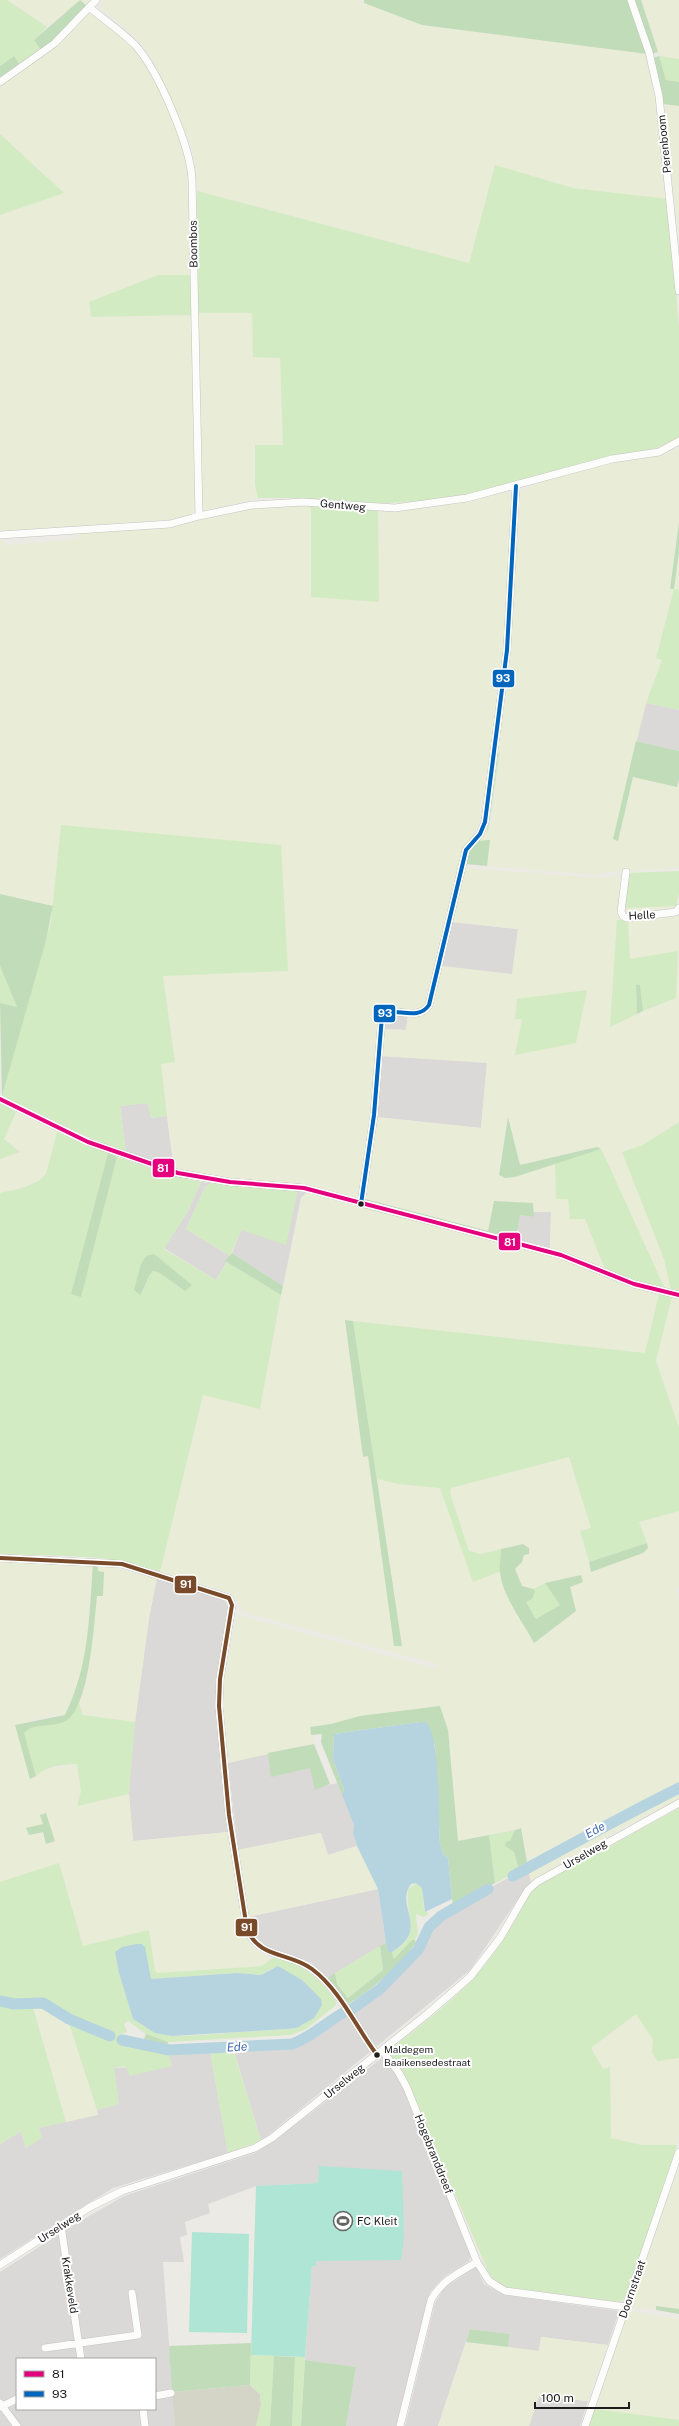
<svg xmlns="http://www.w3.org/2000/svg" width="679" height="2426" viewBox="0 0 679 2426" font-family="'Public Sans',sans-serif">
<style>
.residential{fill:#dad9d7;fill-rule:evenodd}
.construction{fill:#d4d5c6}
.farmland{fill:#e9ecd7;fill-rule:evenodd}
.grass{fill:#d3ebc2;fill-rule:evenodd}
.forest{fill:#c1dcb9}
.pitch{fill:#aee5d4}
.water{fill:#b6d3e0}
.lines{fill:none;stroke-linecap:round;stroke-linejoin:round}
.river{stroke:#b6d3e0;stroke-width:11}
.minor-casing{stroke:#c4c4c1;stroke-width:8}
.minor{stroke:#fcfcfb;stroke-width:7}
.bus-1-casing{stroke:#fff;stroke-width:7}
.bus-2-casing{stroke:#fff;stroke-width:7}
.bus-3-casing{stroke:#fff;stroke-width:7}
.bus-1{stroke:#e5007d;stroke-width:4}
.bus-2{stroke:#0065bd;stroke-width:4}
.bus-3{stroke:#7a4b2a;stroke-width:4}
.bus-dot{fill:#1d1d1d;stroke:#fff;stroke-width:1.5}
.labels{text-anchor:middle;stroke-width:4;stroke-linejoin:round;paint-order:stroke}
.bus-label{font-size:10px;fill:#1d1d1d;stroke:#fff;text-anchor:start}
.street-label{font-size:11px;fill:#1d1d1d;stroke:#fff}
.poi-label{font-size:11px;fill:#1d1d1d;stroke:#fff;text-anchor:start}
.water-label{font-size:12px;font-style:italic;fill:#466eb0;stroke:#fff}
.line-badge{stroke:#fff;stroke-width:1.5}
.badge-label{font-size:11px;text-anchor:middle;font-weight:bold;fill:#fff}
</style>
<rect width="100%" height="100%" fill="#ebeae5"/>
<path class="residential" d="M646 703 679 710V751L636 741Z
M452 922 518 929 512 975 442 966Z
M388 1014 408 1015 406 1030 383 1029Z
M381 1056 487 1062 481 1128 376 1117Z
M148 1103 151 1118 167 1116 174 1169 126 1153 120 1106Z
M201 1182 211 1183 205 1187 186 1229 230 1256 216 1280 164 1248 188 1211Z
M298 1190 307 1192 301 1198 283 1286 232 1253 241 1230Z
M533 1212H551L550 1250 516 1240 520 1215 533 1217Z
M157 1578 223 1599 229 1607 217 1677V1705L229 1832 133 1841 129 1794 132 1744 149 1618Z
M268 1753 310 1768 322 1786 338 1783 354 1825 353 1833 357 1846 328 1855 321 1833 238 1850 228 1763Z
M528 1867 531 1883 524 1890 470 1970 261 2141 233 2047 282 2045 306 2038 366 1996 417 1948 426 1924Z
M378 1889 386 1943 327 1978 312 1963 271 1949 259 1940 253 1933 248 1917Z
M210 2050 228 2153 113 2188 0 2259V2144L21 2131 26 2148 39 2128 98 2114 97 2110 119 2104 113 2068 171 2066 169 2056Z
M383 2057 401 2083 471 2255 469 2261 445 2276 430 2292 397 2426H346L356 2367 305 2360 312 2265H315L319 2166V2183L256 2186 208 2204 210 2213 185 2222 187 2235 180 2237 184 2262H163L175 2426H0V2272L67 2229 124 2196 255 2153 277 2139ZM17 2359H155V2409H17Z
M476 2267 484 2284 504 2295 619 2311 608 2345 541 2337 539 2351 508 2347 510 2334 470 2329 438 2426H405L435 2303 444 2288Z
M539 2396 588 2401 580 2426H529Z"/>
<path class="construction" d="M250 2385 260 2394 261 2406 256 2426H175L172 2392Z"/>
<path class="farmland" d="M7 0H93L87 6 80 0 47 27Z
M103 0H357L422 25 647 54 656 93 668 199 573 188 495 165 469 263 197 191 192 148 165 85 147 51 136 38 101 8Z
M641 0H679V59L659 56Z
M90 12 95 15 141 54 163 95 188 157 192 275 89 302 92 317 192 315 196 507 194 511 189 516 179 519 0 532V215L64 193 0 134V85Z
M663 104 679 106V240Z
M198 313H252L253 357 280 358 283 445H255L256 491 258 498 202 511Z
M679 446V522L670 589H674L679 552V590H674L656 658 662 660 646 703 613 839 618 840 633 777 679 786V868L607 872 597 875 487 866 490 841H477L486 829 487 834 490 833 500 752 497 751 511 632 521 491 532 485 620 460 667 453Z
M503 492 511 494 513 501 502 666 482 820 460 858 426 1004 421 1010 391 1008 380 1010 378 1014 371 1115 359 1198 298 1184 212 1177 174 1169 160 1064 175 1061 163 975 288 970 61 825 53 906 0 894V540H3L5 545 78 539V533L170 528 204 517 249 508 311 505 379 601 378 511 431 508 472 501Z
M463 868 600 878 619 875 676 906 679 902V1122L643 1145 671 1290 665 1289 601 1149 597 1147 520 1165 508 1118 499 1163 515 1177 555 1163 556 1199H569L585 1219 605 1269 550 1250 551 1212H533V1204L489 1231 365 1199 376 1117 481 1128 487 1063 381 1056 383 1029 406 1030 408 1015 423 1016 429 1011 442 966 512 974 518 929 452 922ZM628 920 630 959 676 998 610 1026ZM587 990 516 1055 522 1019 515 1018Z
M16 1112 57 1132 46 1174 43 1178 35 1184 0 1193V1159L20 1152 4 1139Z
M307 1192 558 1258 659 1294 645 1353 345 1320 364 1457 368 1456 394 1646H402L377 1479 398 1484 440 1487 473 1581 499 1572 504 1586 534 1643 575 1612 570 1587 582 1575 545 1583 533 1589 522 1586 514 1569 522 1562 523 1544 480 1554 469 1551 450 1493 451 1488 569 1457 591 1528 580 1531 591 1572 643 1553 648 1548 639 1522 679 1511V1587L676 1589 679 1598V1799L613 1833 531 1883 521 1828 458 1841 448 1730 440 1706 360 1716 331 1724 310 1726 314 1744 228 1763 223 1707 224 1679 236 1618 241 1616 438 1669 437 1664 243 1612 231 1593 160 1572 203 1395 260 1408 301 1198Z
M672 1297 679 1298V1428L656 1361Z
M0 1560 93 1564 84 1663 77 1691 65 1715 50 1716 15 1725 36 1776 42 1770 77 1764 81 1791 77 1805 129 1794 133 1841 229 1832 242 1927 253 1947 271 1960 262 1966 158 1973 98 1943 83 1946 59 1863 0 1882Z
M98 1564 157 1578 149 1618 135 1722 83 1715 79 1703 87 1678 97 1595 103 1596 104 1572H98Z
M321 1833 328 1855 357 1846 378 1889 248 1917 238 1850Z
M32 2004H42L67 2017 98 2115 66 2122Z
M637 2014 653 2040 652 2053 658 2061 679 2058V2138L677 2145H641L611 2138 610 2067 603 2069 591 2048Z
M679 2168V2309L657 2306 656 2310 630 2306Z
M629 2311 679 2319V2420L595 2409Z
M541 2337 608 2345 588 2401 539 2396 529 2426H438L466 2342 539 2351Z"/>
<path class="grass" d="M0 0H7L47 27 34 40 41 50 20 65 14 56 0 66Z
M659 56 679 59V82L666 80Z
M0 134 64 193 0 215Z
M495 165 573 188 668 199 679 328V438L654 449 603 458 461 496 435 500 374 504 298 498H258L255 485V445H283L280 358 253 357 252 313H198L197 191 469 263Z
M158 275H192V315L91 317 89 302Z
M311 505 378 511 379 602 311 597Z
M674 589 679 590V710L646 703 662 660 656 658Z
M497 751 500 752 488 834 486 829Z
M61 825 281 845 288 971 163 976 175 1062 161 1064 167 1116 151 1118 148 1103 120 1106 126 1153 67 1128 2 1096 51 921Z
M679 871V894L676 906 623 908 628 873Z
M617 920H628L630 959 678 951 676 998 643 1011 640 985H636L637 1014 610 1027Z
M0 966 17 1007 0 1003Z
M587 990 576 1043 515 1055 522 1019H515L517 999Z
M0 1103 16 1112 4 1139 20 1152 0 1159Z
M679 1122V1292L671 1290 664 1259 622 1152 643 1145Z
M57 1132 108 1153 71 1294 81 1296 117 1157 169 1174 201 1182 188 1211 164 1249 216 1280 227 1262 281 1295 260 1409 203 1395 160 1572C109 1552 54 1557 0 1554V1193C16 1189 35 1187 46 1174ZM154 1254 185 1291 158 1272 153 1271C146 1278 146 1288 140 1295Z
M601 1149 605 1157 665 1289 638 1282 605 1269 585 1219H570L568 1199H556L555 1163Z
M211 1183 298 1190 286 1245 241 1230 230 1256 186 1229 205 1187Z
M659 1294 672 1297 656 1361 679 1428V1511L639 1522 647 1543 589 1562 580 1531 591 1528 569 1457 451 1488 450 1493 469 1551 480 1554 501 1549 502 1566 499 1572 473 1582 440 1488 398 1484 377 1479 353 1321 645 1353Z
M545 1583 560 1605 536 1619 526 1602 532 1599 533 1589Z
M79 1703 83 1715 135 1722 129 1794 77 1806 81 1791 77 1764C62 1765 47 1765 36 1776L24 1733C41 1716 68 1733 79 1703Z
M679 1808V2058L658 2061 652 2053 653 2040 636 2014 591 2048 603 2069 610 2067 611 2138 641 2145H677L626 2297 620 2302 504 2287 494 2281 487 2269 402 2070 387 2052C424 2022 466 1993 494 1953 508 1935 519 1913 530 1893L536 1887Z
M515 1830 510 1841V1849L514 1852 518 1867 527 1862 528 1867 495 1883 489 1835Z
M59 1863 83 1946 149 1930 155 1971 158 1973 262 1966 274 1957C302 1964 321 1978 336 2002V2005L306 2029 291 2035 168 2042 146 2034 128 2021 124 2024 127 2032 121 2034 123 2039 143 2042 142 2045 165 2052 167 2046 231 2042 261 2141 228 2153 210 2051 169 2056 172 2066 130 2076 125 2066 114 2068 119 2104 97 2110 67 2017 42 2004H32L66 2122 39 2128 42 2138 26 2148 21 2131 0 2144V1882ZM136 1944 151 1979 237 1973 261 1975 273 1968 306 2023 297 2028 287 2029 183 2036H172L148 2029 133 2019 119 1973 122 1947Z
M416 1883 422 1888 424 1910 429 1914 424 1917 416 1914 418 1934 415 1940 394 1959 392 1952C423 1934 405 1918 408 1889Z
M380 1946 383 1970 348 1998 337 1984 335 1973Z
M251 2355 274 2356 270 2426H256L261 2406 260 2394 250 2385Z
M295 2357H305L301 2426H292Z
M595 2409 679 2420V2426H589Z"/>
<path class="forest" d="M80 0 87 6 64 31 41 50 34 40Z
M364 0H630L647 54 422 25 364 3Z
M634 0H641L658 52 652 54Z
M14 56 20 65 0 78V66Z
M659 56 666 80 679 82V106L663 104 653 58Z
M679 522V552L674 589H670Z
M636 741 679 751V779L677 787 633 777 618 841 613 839Z
M490 840 487 866 465 864 468 852 477 841Z
M0 894 53 906 45 944 2 1096 0 1003 17 1007 0 966Z
M636 985H640L643 1011 637 1014Z
M508 1117 520 1165 597 1147 601 1149 515 1177 505 1178 499 1175Z
M108 1153 117 1157 81 1297 71 1294Z
M365 1199 488 1231 494 1201 533 1203 534 1217 520 1215 516 1240 494 1241 363 1208Z
M232 1253 283 1286 281 1295 225 1261Z
M154 1254 159 1258 192 1285 185 1291 158 1272 153 1271C146 1278 146 1287 140 1295L134 1290 141 1264 146 1256Z
M345 1320 353 1321 402 1646H394L368 1456 363 1457Z
M647 1543 648 1548 643 1553 591 1572 589 1562Z
M523 1544 529 1548V1554L524 1555 522 1562 515 1569 522 1586 533 1589 535 1592 532 1599 526 1602 536 1619 560 1605 545 1583 581 1575 583 1582 570 1587 576 1611 534 1643C523 1622 503 1597 500 1573 499 1569 501 1556 501 1549Z
M93 1564H98V1571L104 1572 103 1596H97C94 1622 90 1705 67 1720 53 1729 36 1721 24 1733L36 1776 30 1779 15 1725 65 1715C89 1666 89 1618 93 1564Z
M440 1706 448 1730 458 1841 489 1835 495 1883 453 1908 448 1858 443 1854 440 1843 435 1745 420 1722 334 1734 333 1759 344 1789 342 1795 321 1742 322 1734 311 1735 310 1727 331 1724 360 1716Z
M314 1744 330 1784 315 1790 310 1768 271 1777 268 1753Z
M46 1813 55 1841 46 1844 43 1832 29 1835 26 1828 43 1824 40 1815Z
M521 1828 527 1862 518 1867 514 1852 505 1846 506 1842 510 1841 515 1830Z
M412 1940H415L416 1943C398 1966 373 1990 348 2004L327 1978 335 1973 337 1984 348 1998 383 1970 380 1946 386 1943 388 1951 392 1952 394 1959Z
M146 2034 168 2042 165 2053 142 2045Z
M656 2306 679 2309V2314L656 2310Z
M470 2329 510 2334 508 2347 466 2342Z
M251 2343 250 2385 172 2392 169 2346Z
M274 2356 295 2357 292 2426H270Z
M305 2360 356 2367 346 2426H301Z"/>
<path class="pitch" d="M319 2166 402 2171 404 2237 401 2260 316 2261V2266H312L305 2357 251 2355 256 2186 318 2183Z
M192 2232 249 2234 247 2333 189 2332Z"/>
<path class="water" d="M420 1722 427 1723C441 1742 438 1817 440 1843L443 1854 448 1858 452 1899 425 1912 422 1888 416 1883 411 1884C394 1906 431 1929 392 1952H388L386 1943 378 1889 357 1846 353 1833 354 1825 342 1795 344 1789 333 1759 334 1734Z
M136 1944H142L145 1947 151 1979 237 1973 261 1975 278 1966 302 1980 321 1999 322 2005 314 2018 297 2028 287 2029 172 2036 155 2033 133 2019 119 1973 115 1952 122 1947Z"/>
<g class="lines">
<path class="river" d="M513 1876C568 1846 623 1816 679 1788
M0 2001 14 2004 43 2003 69 2019 110 2036
M349 2011 380 1989 418 1950 429 1927 441 1916 488 1889
M122 2040 169 2050 292 2044C312 2037 325 2023 343 2013"/>
<defs>
<path id="minor" d="M631 0 649 52 659 96 679 291
M90 8C105 20 121 31 135 45 158 70 190 145 192 179L199 516
M0 82 55 43 96 0
M0 535 170 524 199 516 252 505 303 502 395 508 467 498 612 459 659 452 679 441
M626 872 621 912 623 916 627 918 676 912 679 908
M0 1099 88 1142 178 1173 230 1182 304 1188 561 1255 634 1284 679 1295
M361 1204 374 1115 382 1016 386 1012C401 1010 419 1020 429 1005L466 850 480 834 485 822 507 650 516 486
M0 1558 122 1564 229 1598 232 1605 220 1679 219 1706 229 1815 247 1929C259 1959 290 1952 312 1969 340 1990 356 2027 377 2055
M382 2050 399 2073 407 2088 477 2262 489 2281 505 2291 626 2307
M61 2226 81 2359
M0 2265 90 2207 122 2191 255 2148 272 2138 426 2015 470 1977 500 1938 528 1890 537 1882 679 1803
M45 2348 138 2335 132 2293
M155 2396 171 2393
M0 2403 17 2426
M0 2407 17 2399
M143 2409 145 2426
M400 2426 431 2300C441 2281 460 2272 477 2262
M585 2426 679 2152"/>
</defs>
<use href="#minor" class="minor-casing"/>
<use href="#minor" class="minor"/>
<defs>
<path id="bus-1" d="M0 1099 88 1142 178 1173 230 1182 304 1188 561 1255 634 1284 679 1295"/>
<path id="bus-2" d="M361 1204 374 1115 382 1016 386 1012C401 1010 419 1020 429 1005L466 850 480 834 485 822 507 650 516 486"/>
<path id="bus-3" d="M0 1558 122 1564 229 1598 232 1605 220 1679 219 1706 229 1815 247 1929C259 1959 290 1952 312 1969 340 1990 356 2027 377 2055"/>
</defs>
<use href="#bus-1" class="bus-1-casing"/>
<use href="#bus-2" class="bus-2-casing"/>
<use href="#bus-3" class="bus-3-casing"/>
<use href="#bus-1" class="bus-1"/>
<use href="#bus-2" class="bus-2"/>
<use href="#bus-3" class="bus-3"/>
</g>
<defs>
<symbol id="stadium-ring" viewBox="-11 -11 22 22"><circle r="9.5" fill="#fff" stroke="#656563" stroke-width="1.5"/><path d="M0-5a6.5 5 0 1 0 0 10a6.5 5 0 1 0 0-10ZM-3.5-1.8h7v3.6h-7Z" fill="#656563"/></symbol>
</defs>
<g fill-rule="evenodd">
<use href="#stadium-ring" x="332" y="2210" width="22" height="22"/>
</g>
<g class="bus-dot">
<circle cx="361" cy="1204" r="3.5"/>
<circle cx="377" cy="2055" r="3.5"/>
</g>
<g class="labels">
<g class="bus-label">
<text x="384" y="2053">Maldegem<tspan x="384" dy="13">Baaikensedestraat</tspan></text>
</g>
<g class="street-label">
<text transform="translate(664 144) rotate(-96)" y="4">Perenboom</text>
<text transform="translate(193 244) rotate(-91)" y="4">Boombos</text>
<text transform="translate(343 505) rotate(5)" y="4">Gentweg</text>
<text transform="translate(642 915) rotate(-3)" y="4">Helle</text>
<text transform="translate(585 1854) rotate(-30)" y="4">Urselweg</text>
<text transform="translate(344 2081) rotate(-39)" y="4">Urselweg</text>
<text transform="translate(434 2154) rotate(68)" y="4">Hogebranddreef</text>
<text transform="translate(59 2227) rotate(-33)" y="4">Urselweg</text>
<text transform="translate(70 2285) rotate(81)" y="4">Krakkeveld</text>
<text transform="translate(632 2289) rotate(-71)" y="4">Doornstraat</text>
</g>
<g class="poi-label">
<text x="357" y="2225">FC Kleit</text>
</g>
<g class="water-label">
<text transform="translate(595 1830) rotate(-29)" y="4">Ede</text>
<text transform="translate(237 2047) rotate(-3)" y="4">Ede</text>
</g>
</g>
<g class="line-badge">
<rect x="492" y="669" width="23" height="19" rx="4" fill="#0065bd"/>
<rect x="373" y="1004" width="23" height="19" rx="4" fill="#0065bd"/>
<rect x="152" y="1158" width="23" height="20" rx="4" fill="#e5007d"/>
<rect x="498" y="1232" width="23" height="19" rx="4" fill="#e5007d"/>
<rect x="174" y="1575" width="23" height="19" rx="4" fill="#7a4b2a"/>
<rect x="235" y="1918" width="23" height="19" rx="4" fill="#7a4b2a"/>
</g>
<g class="badge-label">
<text x="503" y="682">93</text>
<text x="385" y="1017">93</text>
<text x="163" y="1172">81</text>
<text x="510" y="1246">81</text>
<text x="186" y="1588">91</text>
<text x="247" y="1931">91</text>
</g>
<rect x="16" y="2358" width="140" height="52" fill="#ffffff" stroke="#a5a5a5"/>
<rect x="24" y="2371" width="20" height="6" fill="#e5007d" stroke="#a5a5a5"/>
<text x="52" y="2378" font-size="12" fill="#1d1d1d">81</text>
<rect x="24" y="2391" width="20" height="6" fill="#0065bd" stroke="#a5a5a5"/>
<text x="52" y="2398" font-size="12" fill="#1d1d1d">93</text>
<path d="M535 2402v6h94v-6" fill="none" stroke="#1d1d1d" stroke-width="2"/>
<text x="541" y="2402" font-size="12" fill="#1d1d1d" stroke="#ffffff" stroke-width="3" paint-order="stroke">100 m</text>
</svg>
